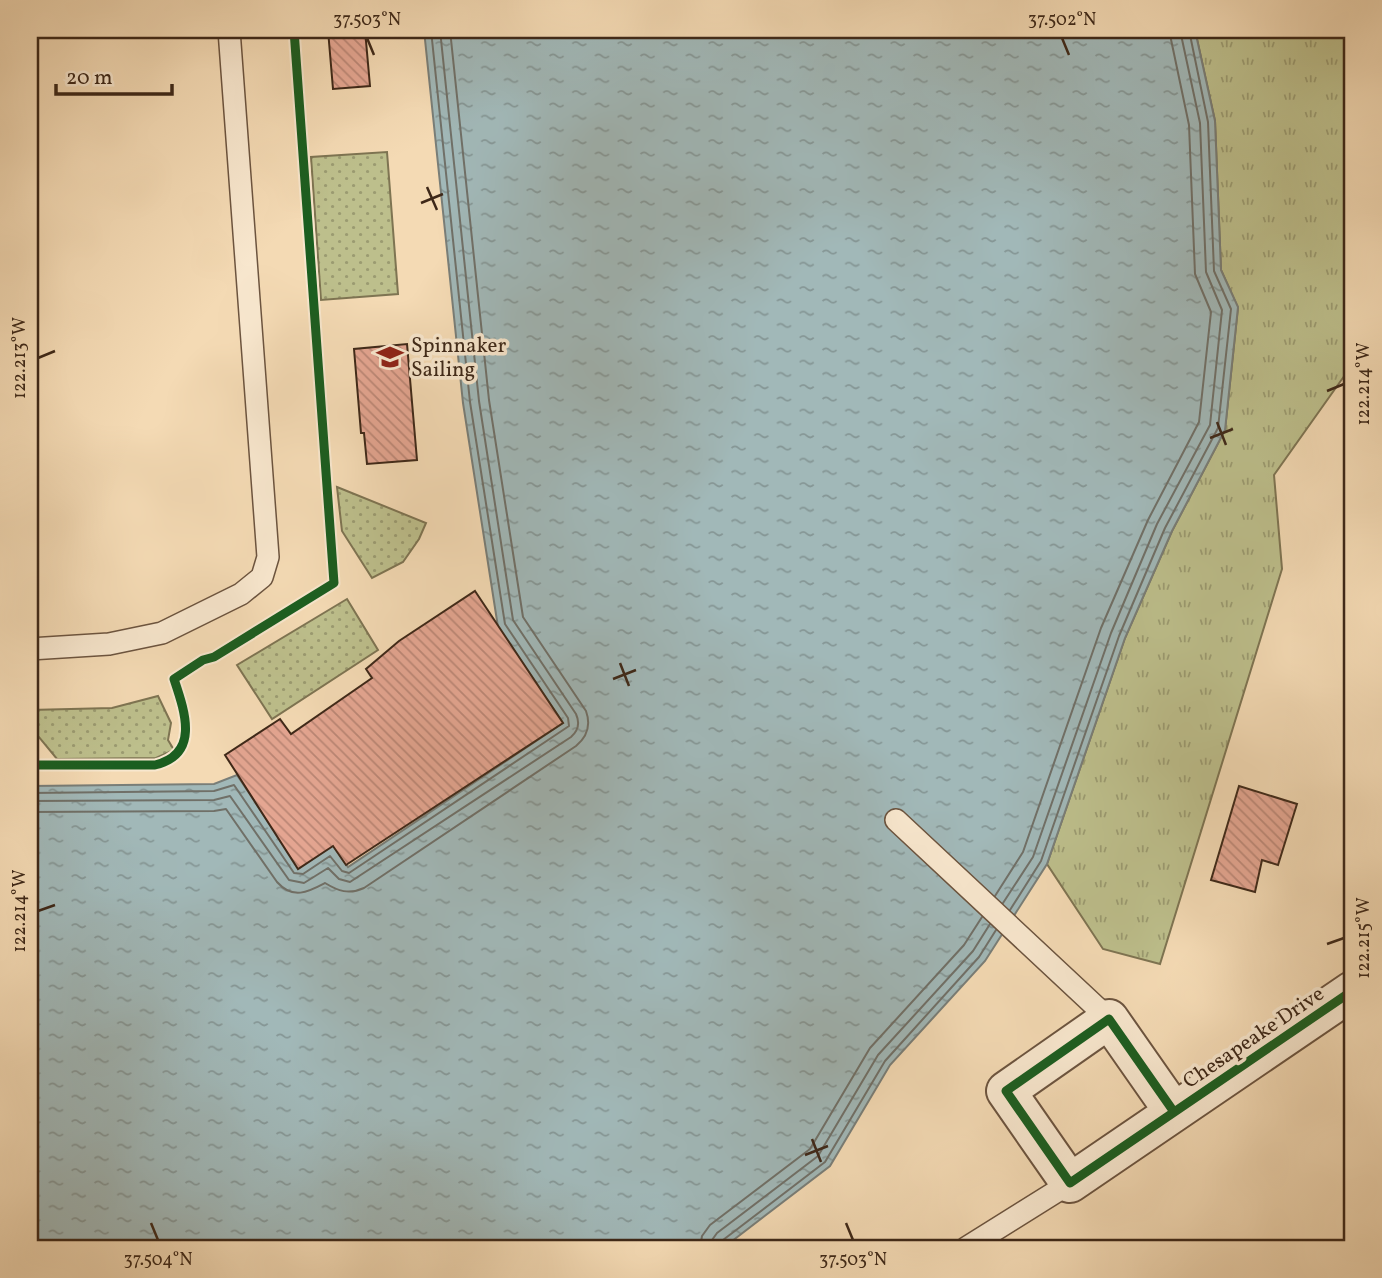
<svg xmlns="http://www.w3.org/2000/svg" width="1382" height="1278" viewBox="0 0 1382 1278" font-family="Vollkorn,serif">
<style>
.grass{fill:url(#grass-dots);stroke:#7e7452;stroke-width:2}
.park{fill:url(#park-tufts);stroke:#7e7452;stroke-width:2}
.water{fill:url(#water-ripples);stroke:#797e78;stroke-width:2}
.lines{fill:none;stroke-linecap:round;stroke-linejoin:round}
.shore{stroke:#707068;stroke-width:2}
.building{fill:url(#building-back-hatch);stroke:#3e2818;stroke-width:2}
.service-casing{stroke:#6c543f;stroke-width:24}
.minor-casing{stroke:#6c543f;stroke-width:42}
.service{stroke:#f8e7ce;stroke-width:21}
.minor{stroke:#f8e7ce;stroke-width:38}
.cycleway-casing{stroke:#f8e7ce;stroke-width:13}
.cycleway{stroke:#1b5e20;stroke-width:9}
.ticks{fill:none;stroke:#3e2818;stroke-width:2.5}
.labels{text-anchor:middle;stroke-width:7;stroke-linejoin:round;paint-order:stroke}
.poi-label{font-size:21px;fill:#3e2818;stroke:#f8e7ce;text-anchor:start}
.street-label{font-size:21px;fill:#3e2818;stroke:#f8e7ce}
.neatline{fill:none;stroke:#3e2818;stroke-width:2.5}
.ticks-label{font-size:18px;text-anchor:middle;fill:#3e2818}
</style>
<defs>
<pattern id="grass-dots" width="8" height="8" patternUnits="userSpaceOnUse" patternTransform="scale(1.75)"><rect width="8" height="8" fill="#bdbf8c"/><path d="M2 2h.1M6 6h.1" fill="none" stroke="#9b9b71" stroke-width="1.8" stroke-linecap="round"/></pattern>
<pattern id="park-tufts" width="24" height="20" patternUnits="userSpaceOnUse" patternTransform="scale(1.75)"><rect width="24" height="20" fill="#bdbf8c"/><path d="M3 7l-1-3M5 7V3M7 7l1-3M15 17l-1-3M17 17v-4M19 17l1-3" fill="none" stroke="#9b9b71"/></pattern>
<pattern id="water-ripples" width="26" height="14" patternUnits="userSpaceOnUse" patternTransform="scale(1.75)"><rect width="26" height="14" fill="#a1b8b8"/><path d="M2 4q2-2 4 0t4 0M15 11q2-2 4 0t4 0" fill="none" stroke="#859695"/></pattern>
<pattern id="building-back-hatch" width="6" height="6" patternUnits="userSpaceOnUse" patternTransform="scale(1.75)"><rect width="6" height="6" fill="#e5a692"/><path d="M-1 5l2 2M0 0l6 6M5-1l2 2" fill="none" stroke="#bb8776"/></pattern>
</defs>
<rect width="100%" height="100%" fill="#f4dab4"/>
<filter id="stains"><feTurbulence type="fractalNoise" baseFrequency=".00286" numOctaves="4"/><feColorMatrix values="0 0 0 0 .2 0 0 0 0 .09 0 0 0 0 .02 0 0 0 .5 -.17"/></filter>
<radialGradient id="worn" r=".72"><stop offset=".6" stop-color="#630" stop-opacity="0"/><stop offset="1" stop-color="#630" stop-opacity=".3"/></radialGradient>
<path class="grass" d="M387 152 398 294 321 300 311 157Z
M337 487 426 523 419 539 403 562 372 578 342 531Z
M347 599 378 650 272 719 237 665Z
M158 696 171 723 168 740 174 750 156 758 57 759 39 737 30 734V710L112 708Z"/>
<path class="park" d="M1195 30H1345L1352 35V365L1274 475 1282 569 1160 964 1103 949 1047 864 1125 638 1172 531 1225 430 1238 308 1221 270 1215 121Z"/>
<path class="water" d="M424 30H1195L1215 121 1221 270 1238 307 1225 430 1172 531 1125 638 1047 864 985 961 890 1065 830 1166 723 1248H30V786L214 784 237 775 299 868 333 845 348 867 563 723 498 627 463 403Z"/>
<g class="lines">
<path class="shore" d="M30 793 214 791 234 785 294 873 303 874 330 856 342 871 349 873 569 726 568 718 505 624 470 402 431 30
M30 801 214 800 230 796 289 880 304 883 328 868 339 879 350 882 571 737C578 731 580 723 576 714L513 620 479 401 440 30
M30 812 214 811 226 809 277 882C293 900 308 892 325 883 338 891 349 895 364 888L576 746C588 736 591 725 586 711L523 617 489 400 450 30
M995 896 1023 852 1101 628 1148 520 1199 422 1211 312 1195 274 1189 125 1169 30
M1003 903 1033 857 1111 633 1157 524 1210 425 1222 310 1206 272 1200 123 1180 30
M1010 910 1041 861 1119 636 1165 528 1218 428 1231 309 1214 271 1208 122 1189 30
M700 1248 702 1236 710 1225 810 1149 870 1048 964 945 982 917
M711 1248 712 1240 717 1233 818 1156 878 1055 973 951 990 924
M720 1248 723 1240 825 1162 885 1061 979 957 996 930"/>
</g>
<path class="building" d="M328 30H365L370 86 333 89Z
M407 344 417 460 367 464 364 433H361L354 349Z
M475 591 563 723 346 865 333 846 298 869 225 755 280 719 291 734 372 678 366 669 399 641Z
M1239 786 1297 804 1278 865 1262 860 1255 892 1211 880Z"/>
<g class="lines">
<defs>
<path id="service" d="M30 649 109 644 162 633 241 594 262 577 268 557 229 30
M896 820 1109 1019
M966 1248 1070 1183"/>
<path id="minor" d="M1174 1112 1109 1019 1006 1091 1070 1183 1352 991"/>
</defs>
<use href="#service" class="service-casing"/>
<use href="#minor" class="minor-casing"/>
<use href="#service" class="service"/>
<use href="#minor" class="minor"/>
<defs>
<path id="cycleway" d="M30 765H155C200 754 185 712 174 679L203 660 214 657 334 583 294 30
M1174 1112 1109 1019 1006 1091 1070 1183 1352 991"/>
</defs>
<use href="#cycleway" class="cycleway-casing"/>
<use href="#cycleway" class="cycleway"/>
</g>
<path class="ticks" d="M367 38 374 55M1062 38 1069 55M427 187 437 210M421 203 443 194M38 358 55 351M1327 391 1344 384M1217 422 1226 445M1210 438 1233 429M620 663 629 686M613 679 636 670M38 911 55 905M1327 944 1344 938M812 1139 821 1162M805 1155 828 1146M151 1223 158 1240M846 1223 853 1240"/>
<defs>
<symbol id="school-bare" viewBox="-9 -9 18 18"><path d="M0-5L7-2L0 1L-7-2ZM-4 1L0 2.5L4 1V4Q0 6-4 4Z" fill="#8f2418" stroke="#f8e7ce" stroke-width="2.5" paint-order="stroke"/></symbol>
</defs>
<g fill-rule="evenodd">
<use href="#school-bare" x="371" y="338" width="38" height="38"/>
</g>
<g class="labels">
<g class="poi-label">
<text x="411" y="352">Spinnaker<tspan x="411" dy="24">Sailing</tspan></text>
</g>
<g class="street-label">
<text transform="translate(1253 1037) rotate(-34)" y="7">Chesapeake Drive</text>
</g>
</g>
<rect width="1382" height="1278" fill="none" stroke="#f4dab4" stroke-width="77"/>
<path d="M56 84v10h116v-10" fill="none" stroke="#3e2818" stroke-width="3.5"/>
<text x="66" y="84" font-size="21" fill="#3e2818" stroke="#f8e7ce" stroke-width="5" paint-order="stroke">20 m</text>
<rect x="38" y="38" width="1306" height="1202" class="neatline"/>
<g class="ticks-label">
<text x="367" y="25">37.503°N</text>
<text x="1062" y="25">37.502°N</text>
<text transform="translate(19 358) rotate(-90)" y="6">122.213°W</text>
<text transform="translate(1363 384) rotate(-90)" y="6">122.214°W</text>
<text transform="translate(19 911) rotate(-90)" y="6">122.214°W</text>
<text transform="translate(1363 938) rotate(-90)" y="6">122.215°W</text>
<text x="158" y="1265">37.504°N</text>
<text x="853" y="1265">37.503°N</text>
</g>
<rect width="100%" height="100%" filter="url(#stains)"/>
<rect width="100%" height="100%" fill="url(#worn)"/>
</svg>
